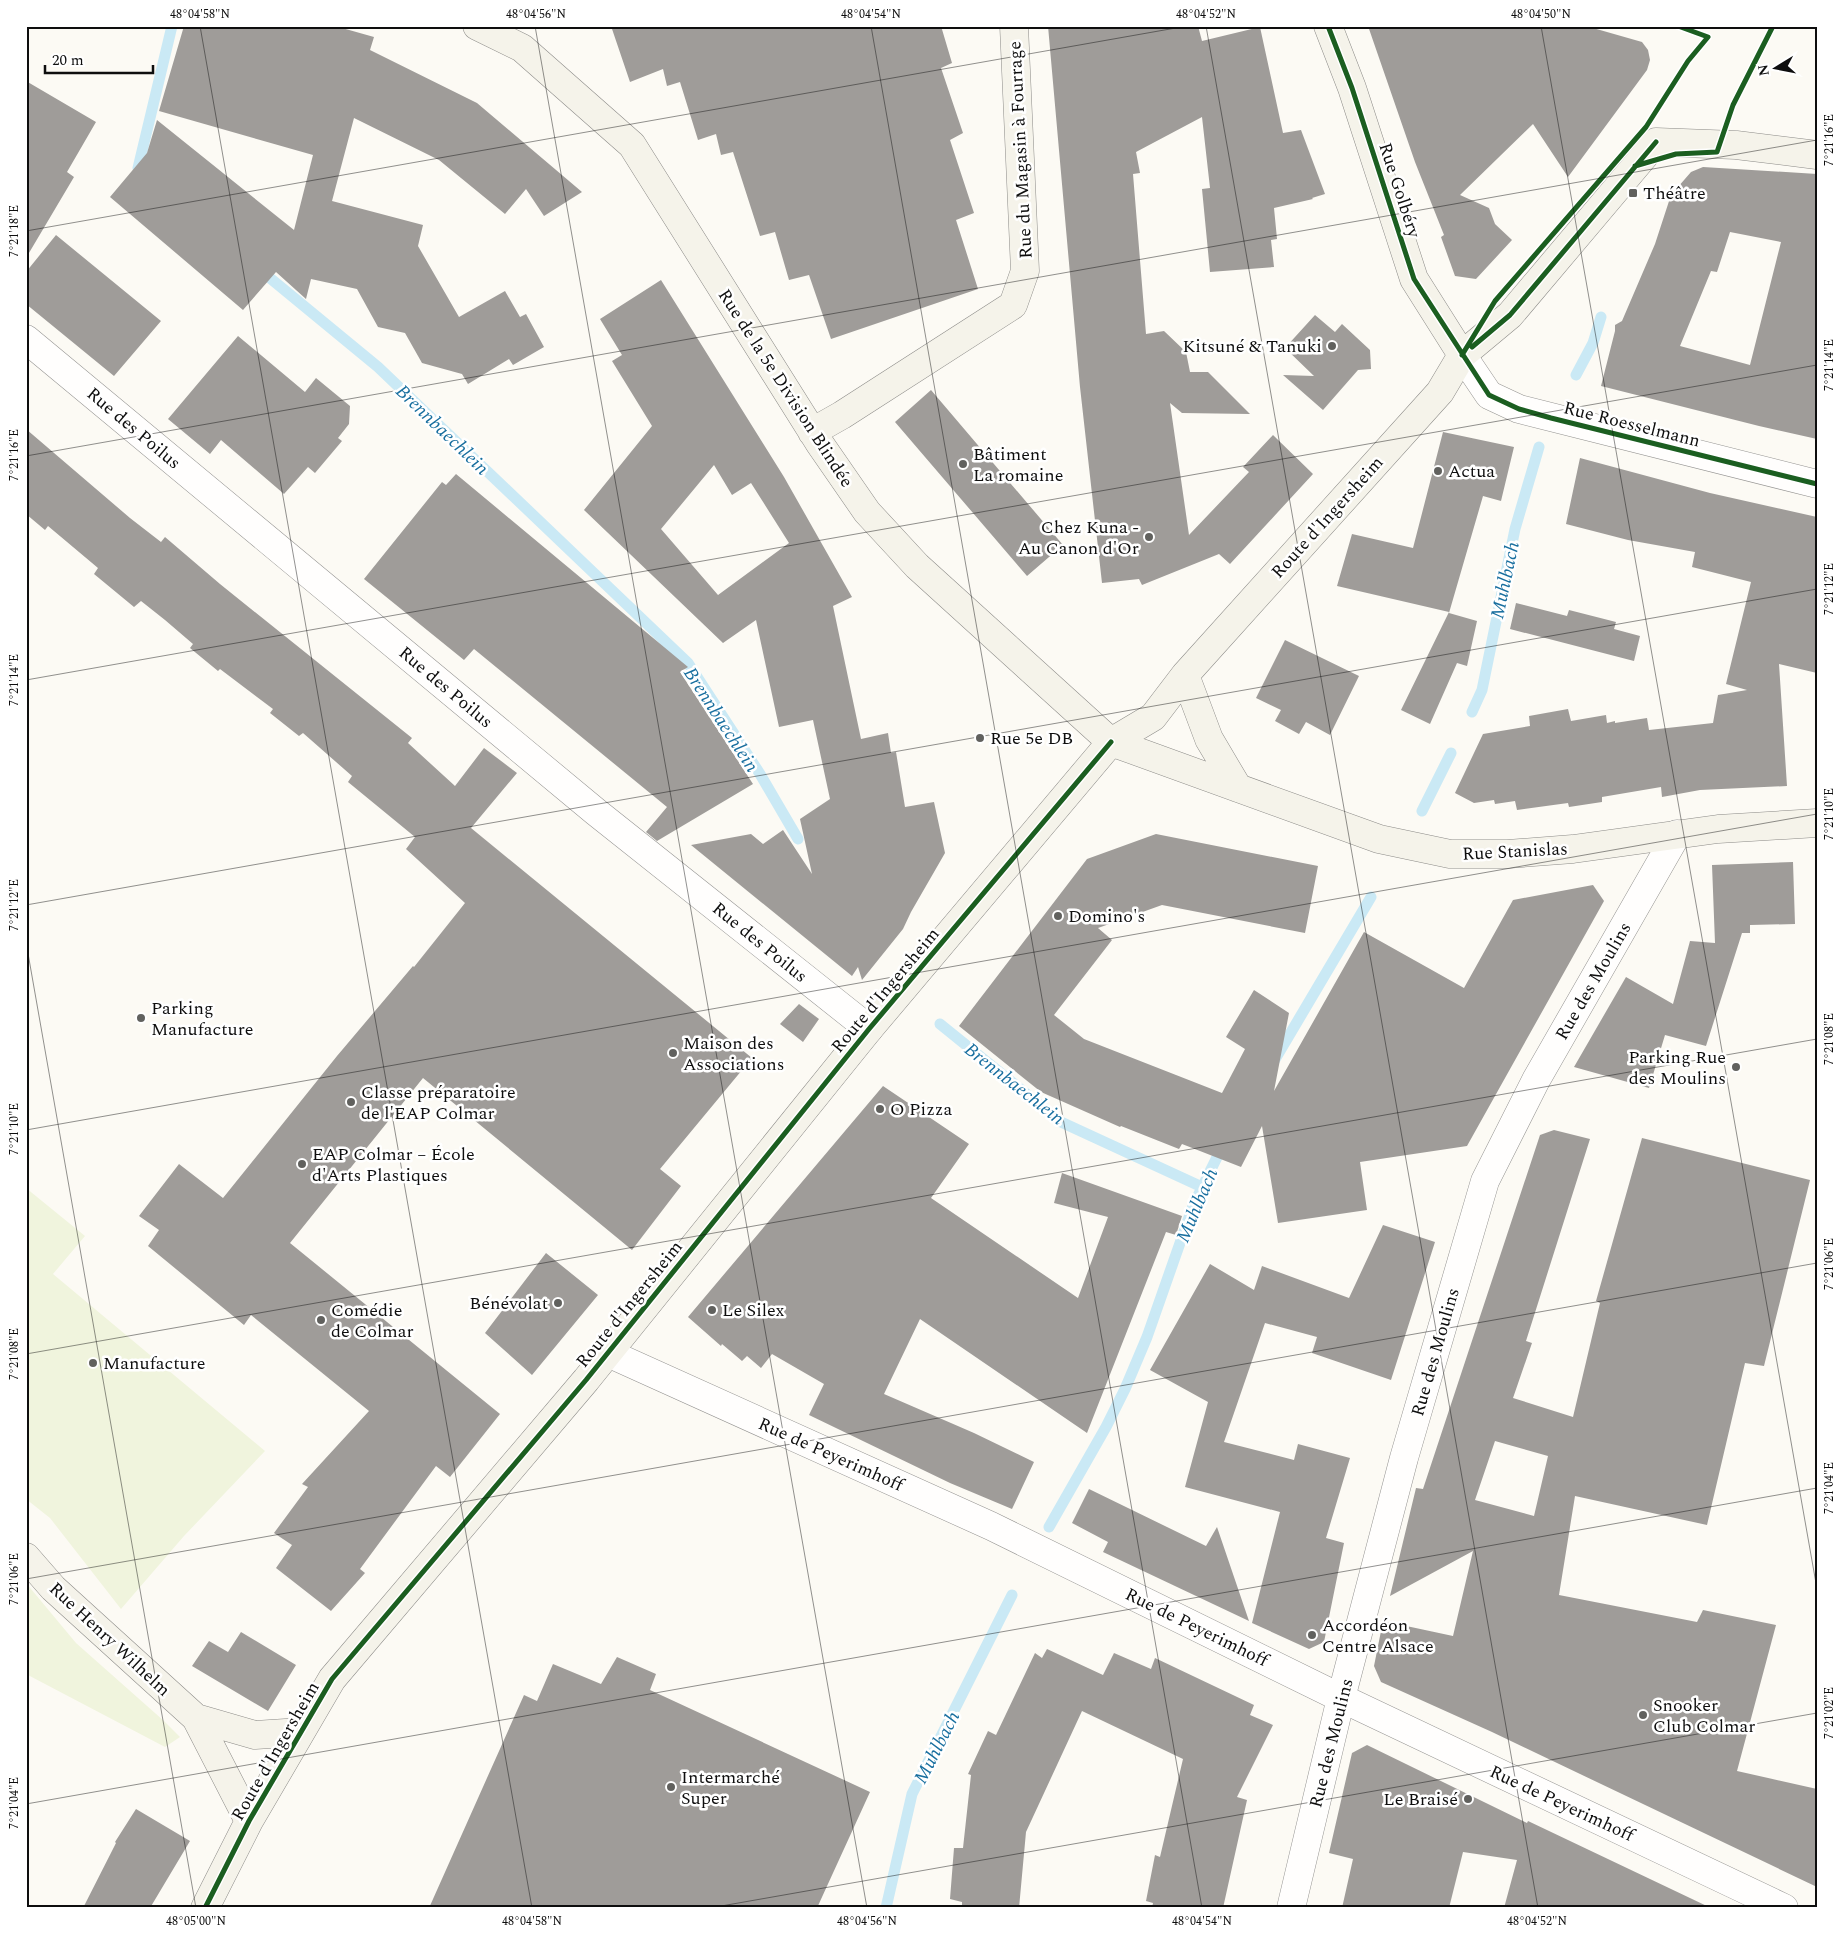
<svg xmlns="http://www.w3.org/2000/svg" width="1843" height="1934" viewBox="0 0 1843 1934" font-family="Spectral,serif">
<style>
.pitch{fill:#f0f4dd}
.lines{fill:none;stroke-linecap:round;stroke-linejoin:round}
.stream{stroke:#cae9f5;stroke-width:11}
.building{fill:#9f9c99;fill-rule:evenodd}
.street-casing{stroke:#959492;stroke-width:29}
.secondary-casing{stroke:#8c8b88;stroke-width:29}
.street{stroke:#fffefd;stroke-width:28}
.secondary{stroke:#f5f3ea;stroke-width:28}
.cycleway-casing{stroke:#fff;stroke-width:8}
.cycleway{stroke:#1b5e20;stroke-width:5}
.ticks{fill:none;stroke:#0e0e0e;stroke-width:1;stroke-opacity:0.45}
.poi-dot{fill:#61615e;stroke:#fff;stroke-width:2}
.labels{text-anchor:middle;stroke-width:5;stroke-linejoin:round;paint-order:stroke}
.street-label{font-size:18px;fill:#0e0e0e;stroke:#fff}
.poi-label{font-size:18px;fill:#0e0e0e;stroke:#fff;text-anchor:start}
.water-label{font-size:19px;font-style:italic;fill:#196f9f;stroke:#fff}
.neatline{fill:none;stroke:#0e0e0e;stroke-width:2}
.ticks-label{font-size:12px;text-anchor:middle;fill:#0e0e0e}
</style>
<rect width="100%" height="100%" fill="#fcfaf4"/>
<path class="pitch" d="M26 1188 85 1236 53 1274 265 1451 184 1536 121 1609 50 1518 26 1499Z
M26 1583 76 1643 164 1721 180 1737 165 1747 26 1674Z"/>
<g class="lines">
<path class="stream" d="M145 174 138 168 172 26
M259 269 378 367 688 663 760 774 798 839
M1576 375 1593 343 1601 317
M1472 712 1482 690 1515 529 1539 447
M1422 811 1451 753
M940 1024 1061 1122 1202 1187
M1274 1061 1371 897
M1049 1527 1106 1427 1125 1389 1147 1337 1193 1206 1223 1145
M886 1908 912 1794 1012 1595"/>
</g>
<path class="building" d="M184 26H335L374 37 370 50 477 103 582 192 544 216 526 189 505 214 439 160 354 118 332 201 423 225 418 246 459 317 505 291 520 317 526 314 544 347 513 365 509 359 468 384 462 374 422 363 405 333 378 327 357 289 311 279 306 299 276 272 243 310 110 197 147 153 157 120 294 230 313 155 159 111Z
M611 26H941L952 63 941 68 963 133 950 140 974 213 956 220 978 289 831 339 809 275 789 280 775 232 760 236 733 152 721 155 716 134 698 140 680 82 667 86 663 69 630 82Z
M1048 26H1198L1202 41 1260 27 1283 133 1301 130 1325 194 1312 198 1313 199 1274 208 1277 239 1271 240 1274 267 1210 272 1202 189 1210 188 1202 117 1136 152 1140 173 1133 174 1146 334 1164 331 1186 352 1190 372H1208L1250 414 1182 413 1170 403 1189 535 1249 472 1243 467 1273 435 1313 474 1230 564 1219 554 1142 585 1139 579 1102 583 1080 387Z
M1368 26H1586L1642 42 1648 50 1650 60 1647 70 1568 177 1533 124 1460 195 1489 208 1495 224 1512 240 1476 279 1455 276 1441 237 1444 235 1415 162Z
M26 81 96 122 67 172 74 177 26 258Z
M1703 167 1817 174V439L1759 426 1601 386 1615 331V325L1622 321 1655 244 1671 195 1691 172ZM1730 232 1781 242 1750 365 1680 346 1711 271 1717 272Z
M56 235 161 321 114 376 26 304V272Z
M661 280 784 477 852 597 833 606 861 739 888 733 891 753 896 752 905 807 934 802 945 853 911 912 903 929 862 980 858 967 852 976 691 845 751 834 763 844 783 830 812 874 800 819 830 799 813 720 779 727 756 620 723 643 584 510 652 426 612 361 622 355 600 319ZM714 465 732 495 751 483 789 543 718 595 661 529Z
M1315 315 1335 332 1342 324 1370 350 1371 369 1358 370 1323 410 1283 375 1314 376 1285 348Z
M238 336 305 392 316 378 350 406 349 424 338 438 342 441 315 473 308 467 284 494 221 440 210 454 168 419Z
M931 390 1063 545 1027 576 895 422Z
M26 429 130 518 161 542 165 537 220 584 412 738 408 743 455 786 484 748 517 773 471 828 752 1058 660 1169 681 1186 632 1250 423 1078 290 1243 500 1414 450 1477 436 1466 360 1569 365 1573 331 1611 276 1568 292 1545 274 1533 308 1487 302 1484 369 1411 251 1315 244 1325 148 1246 159 1230 139 1216 179 1164 223 1198 337 1056 413 966 414 967 465 903 406 849 415 837 348 782 352 776 303 733 299 736 270 713 273 709 220 669 218 671 190 648 193 644 165 620 141 601 134 607 94 574 98 568 48 526 45 530 26 514Z
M1443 432 1514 447 1501 501 1483 496 1449 613 1477 621 1467 666 1457 663 1430 724 1401 710 1449 612 1337 586 1352 534 1413 548Z
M1580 458 1710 493 1817 517V673L1779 664 1787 786 1700 790 1662 797 1661 787 1602 797V802L1569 807 1568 803 1517 810 1515 801 1495 804 1494 800 1474 803 1455 793 1483 734 1530 726 1529 716 1568 709 1571 721 1606 715 1607 723 1615 721V723L1647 718 1649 730 1713 723 1718 695 1747 690 1726 684 1751 582 1692 567 1695 552 1628 540 1566 524Z
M456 474 688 667 680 672 753 784 657 841 646 832 667 807 474 649 464 660 364 579 442 482 446 485Z
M1516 603 1567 616 1569 610 1616 622 1614 629 1640 636 1634 661 1510 629Z
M1285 640 1359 676 1330 735 1306 722 1299 734 1275 721 1281 710 1256 698Z
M1156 834 1318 866 1305 933 1162 905 1098 928 1112 940 1054 1015 1084 1039 1222 1093 1245 1049 1226 1037 1254 990 1289 1013 1274 1091 1364 932 1464 988 1513 900 1593 885 1604 901 1467 1146 1360 1162 1367 1210 1278 1223 1262 1126 1241 1167 1182 1144 1179 1149 1121 1126 1120 1127 1041 1092 959 1026 1087 859Z
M1793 862 1795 924 1750 925V933H1742L1706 1046 1665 1035 1649 1088 1574 1067 1626 977 1673 1004 1690 941 1715 943 1712 865Z
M799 1004 819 1019 803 1042 780 1024Z
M883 1086 969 1144 931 1198 1078 1298 1108 1217 1054 1203 1062 1173 1182 1216 1176 1235 1166 1232 1087 1433 920 1319 884 1394 974 1433 1034 1462 1012 1509 950 1483 809 1415 824 1384 772 1354 761 1368 747 1356 742 1361 722 1344 721 1346 688 1317Z
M1554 1130 1590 1139 1526 1341 1532 1343 1513 1398 1573 1417 1600 1303 1596 1301 1642 1138 1810 1180 1764 1366 1745 1363 1707 1525 1575 1496 1559 1595 1697 1622 1703 1610 1776 1625 1737 1771 1817 1789V1887L1492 1732 1381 1682 1374 1666 1383 1621 1453 1636 1473 1551 1390 1596 1416 1488 1423 1489 1540 1135ZM1495 1441 1548 1456 1534 1516 1475 1500Z
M1383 1225 1435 1242 1391 1380 1312 1353 1317 1337 1265 1323 1224 1442 1294 1460 1298 1444 1350 1458 1326 1538 1344 1543 1324 1642 1309 1649 1252 1623 1280 1512 1185 1487 1208 1402 1150 1370 1210 1264 1254 1290 1262 1266 1349 1298Z
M546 1253 598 1295 532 1375 485 1333Z
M1089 1489 1206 1546 1217 1527 1249 1621 1103 1552 1108 1542 1072 1523Z
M241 1632 296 1665 268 1711 192 1666 209 1641 228 1652Z
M1047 1649 1103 1675 1114 1653 1151 1669 1155 1658 1254 1705 1250 1715 1273 1725 1237 1797 1247 1800 1223 1908H1152L1153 1903 1146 1901 1155 1855 1160 1857 1183 1759 1082 1711 1026 1832 1019 1908H962V1902L950 1899 954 1848H963L971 1775 968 1774 988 1731 996 1735 1035 1653 1042 1658Z
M617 1657 656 1674 650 1690 870 1792 817 1908H429L524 1695 537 1701 553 1664 601 1684Z
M1367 1745 1527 1823 1528 1821 1711 1908H1504L1517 1860 1463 1852 1449 1908H1342L1353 1859 1329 1853 1352 1753Z
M136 1809 190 1841 150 1908H83L116 1843 115 1842Z"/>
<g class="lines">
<defs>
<path id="street" d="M26 339 596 812 869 1029
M1462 355 1489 395 1519 409 1817 484
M608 1353 991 1526 1341 1698 1784 1908
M1291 1908 1341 1698 1404 1458 1485 1181 1536 1080 1677 834"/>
<path id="secondary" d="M477 26 522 48 632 145 820 444 867 512 917 566 1111 742 1379 839 1450 854H1508L1573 849 1718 829 1817 823
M1328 26 1352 88 1414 279 1462 355
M812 432 842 415 1013 305 1025 271 1014 26
M1185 675 1209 739 1238 788
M26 1557 53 1588 196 1718 249 1821
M196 1718 255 1735 301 1732
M205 1908 249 1821 332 1679 586 1380 869 1029 1111 742 1153 717 1185 675 1440 392 1462 355 1510 315 1656 142 1736 145 1817 155"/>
</defs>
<use href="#street" class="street-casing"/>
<use href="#secondary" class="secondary-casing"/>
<use href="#street" class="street"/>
<use href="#secondary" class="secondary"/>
<defs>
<path id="cycleway" d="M1328 26 1352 88 1414 279 1489 395 1519 409 1551 418 1817 484
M1635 166 1676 154 1717 152 1733 105 1773 26
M1472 347 1510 315 1656 142
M1462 355 1495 301 1646 127 1688 61 1708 37 1678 26
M205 1908 249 1821 332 1679 586 1380 869 1029 1111 742"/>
</defs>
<use href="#cycleway" class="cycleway-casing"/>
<use href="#cycleway" class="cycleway"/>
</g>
<path class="ticks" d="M200 26 532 1908M535 26 867 1908M871 26 1202 1908M1206 26 1538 1908M1541 26 1817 1589M26 231 1187 26M26 456 1817 140M26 680 1817 365M26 905 1817 589M26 942 196 1908M26 1130 1817 814M26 1354 1817 1039M26 1579 1817 1263M26 1804 1817 1488M710 1908 1817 1713"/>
<g class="poi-dot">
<rect x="1628" y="188" width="10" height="10" rx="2.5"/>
<circle cx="1332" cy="346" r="5"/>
<circle cx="963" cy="464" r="5"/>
<circle cx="1438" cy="471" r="5"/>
<circle cx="1149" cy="537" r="5"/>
<circle cx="980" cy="738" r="5"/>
<circle cx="1058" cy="916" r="5"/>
<circle cx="141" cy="1018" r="5"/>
<circle cx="673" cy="1053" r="5"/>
<circle cx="1736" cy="1067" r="5"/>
<circle cx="351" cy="1102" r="5"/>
<circle cx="880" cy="1109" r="5"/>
<circle cx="302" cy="1164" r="5"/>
<circle cx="558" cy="1303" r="5"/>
<circle cx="712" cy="1310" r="5"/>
<circle cx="321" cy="1320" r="5"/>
<circle cx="93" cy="1363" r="5"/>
<circle cx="1312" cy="1635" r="5"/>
<circle cx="1643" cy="1715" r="5"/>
<circle cx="671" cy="1787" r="5"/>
<circle cx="1468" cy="1799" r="5"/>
</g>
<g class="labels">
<g class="street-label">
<text transform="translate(1020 150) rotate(-93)" y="6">Rue du Magasin à Fourrage</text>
<text transform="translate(1400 190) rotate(72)" y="6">Rue Golbéry</text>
<text transform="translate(786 388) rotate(57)" y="6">Rue de la 5e Division Blindée</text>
<text transform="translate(1632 424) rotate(14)" y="6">Rue Roesselmann</text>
<text transform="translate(134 428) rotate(40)" y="6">Rue des Poilus</text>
<text transform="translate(1327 517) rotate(-48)" y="6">Route d'Ingersheim</text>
<text transform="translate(446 687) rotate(40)" y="6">Rue des Poilus</text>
<text transform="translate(1515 851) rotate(-3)" y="6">Rue Stanislas</text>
<text transform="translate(760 942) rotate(39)" y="6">Rue des Poilus</text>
<text transform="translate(1593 981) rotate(-60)" y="6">Rue des Moulins</text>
<text transform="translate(885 990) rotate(-50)" y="6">Route d'Ingersheim</text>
<text transform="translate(629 1304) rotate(-51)" y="6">Route d'Ingersheim</text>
<text transform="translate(1435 1352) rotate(-74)" y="6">Rue des Moulins</text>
<text transform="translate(831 1454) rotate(24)" y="6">Rue de Peyerimhoff</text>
<text transform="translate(1197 1627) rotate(26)" y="6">Rue de Peyerimhoff</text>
<text transform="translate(110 1639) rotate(43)" y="6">Rue Henry Wilhelm</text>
<text transform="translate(1331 1743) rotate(-76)" y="6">Rue des Moulins</text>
<text transform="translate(275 1751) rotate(-60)" y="6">Route d'Ingersheim</text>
<text transform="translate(1562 1803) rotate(25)" y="6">Rue de Peyerimhoff</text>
</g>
<g class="poi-label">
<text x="1643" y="199">Théâtre</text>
<text x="1322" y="352" text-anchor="end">Kitsuné &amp; Tanuki</text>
<text x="973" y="460">Bâtiment<tspan x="973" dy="21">La romaine</tspan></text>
<text x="1448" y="477">Actua</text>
<text x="1139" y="533" text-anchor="end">Chez Kuna -<tspan x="1139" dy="21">Au Canon d'Or</tspan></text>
<text x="990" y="744">Rue 5e DB</text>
<text x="1068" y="922">Domino's</text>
<text x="151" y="1014">Parking<tspan x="151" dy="21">Manufacture</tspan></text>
<text x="683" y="1049">Maison des<tspan x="683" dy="21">Associations</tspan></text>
<text x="1726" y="1063" text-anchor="end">Parking Rue<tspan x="1726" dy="21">des Moulins</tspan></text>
<text x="361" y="1098">Classe préparatoire<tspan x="361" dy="21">de l'EAP Colmar</tspan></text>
<text x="890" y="1115">O Pizza</text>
<text x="312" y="1160">EAP Colmar – École<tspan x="312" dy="21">d'Arts Plastiques</tspan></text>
<text x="548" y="1309" text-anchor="end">Bénévolat</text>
<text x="331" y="1316">Comédie<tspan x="331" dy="21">de Colmar</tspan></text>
<text x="722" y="1316">Le Silex</text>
<text x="103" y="1369">Manufacture</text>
<text x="1322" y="1631">Accordéon<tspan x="1322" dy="21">Centre Alsace</tspan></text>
<text x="1653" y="1711">Snooker<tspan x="1653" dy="21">Club Colmar</tspan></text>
<text x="681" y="1783">Intermarché<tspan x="681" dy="21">Super</tspan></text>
<text x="1458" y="1805" text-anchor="end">Le Braisé</text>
</g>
<g class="water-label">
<text transform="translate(443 429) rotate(44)" y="7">Brennbaechlein</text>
<text transform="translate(1504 580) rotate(-78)" y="7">Muhlbach</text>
<text transform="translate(722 719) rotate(57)" y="7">Brennbaechlein</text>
<text transform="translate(1015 1083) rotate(38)" y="7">Brennbaechlein</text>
<text transform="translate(1196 1205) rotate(-67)" y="7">Muhlbach</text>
<text transform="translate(936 1747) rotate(-63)" y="7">Muhlbach</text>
</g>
</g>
<rect width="1843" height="1934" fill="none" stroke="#ffffff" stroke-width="55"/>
<g transform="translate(1776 68) rotate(260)" stroke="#ffffff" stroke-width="4" paint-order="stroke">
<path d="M0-4L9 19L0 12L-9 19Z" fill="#0e0e0e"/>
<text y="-8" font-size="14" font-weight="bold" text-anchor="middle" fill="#0e0e0e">N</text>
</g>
<path d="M45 65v8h108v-8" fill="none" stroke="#0e0e0e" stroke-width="2.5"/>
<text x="52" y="65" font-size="15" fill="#0e0e0e" stroke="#ffffff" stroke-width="4" paint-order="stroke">20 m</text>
<rect x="28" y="28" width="1788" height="1878" class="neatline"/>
<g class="ticks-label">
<text x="200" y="18">48°04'58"N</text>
<text x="536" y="18">48°04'56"N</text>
<text x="871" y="18">48°04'54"N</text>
<text x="1206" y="18">48°04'52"N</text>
<text x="1541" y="18">48°04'50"N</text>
<text transform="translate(1829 140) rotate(-90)" y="4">7°21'16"E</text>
<text transform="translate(14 231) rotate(-90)" y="4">7°21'18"E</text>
<text transform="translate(1829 365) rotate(-90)" y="4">7°21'14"E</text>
<text transform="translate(14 455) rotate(-90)" y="4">7°21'16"E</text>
<text transform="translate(1829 589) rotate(-90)" y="4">7°21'12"E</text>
<text transform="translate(14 680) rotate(-90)" y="4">7°21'14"E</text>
<text transform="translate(1829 814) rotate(-90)" y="4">7°21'10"E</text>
<text transform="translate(14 905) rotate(-90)" y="4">7°21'12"E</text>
<text transform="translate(1829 1039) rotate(-90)" y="4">7°21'08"E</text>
<text transform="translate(14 1129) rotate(-90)" y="4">7°21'10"E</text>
<text transform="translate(1829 1264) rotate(-90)" y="4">7°21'06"E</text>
<text transform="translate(14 1354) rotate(-90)" y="4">7°21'08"E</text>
<text transform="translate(1829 1488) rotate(-90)" y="4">7°21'04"E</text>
<text transform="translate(14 1579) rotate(-90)" y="4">7°21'06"E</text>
<text transform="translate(1829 1713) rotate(-90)" y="4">7°21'02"E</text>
<text transform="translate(14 1803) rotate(-90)" y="4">7°21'04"E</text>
<text x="196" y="1925">48°05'00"N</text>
<text x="532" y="1925">48°04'58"N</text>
<text x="867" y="1925">48°04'56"N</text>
<text x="1202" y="1925">48°04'54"N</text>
<text x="1537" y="1925">48°04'52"N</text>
</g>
</svg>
